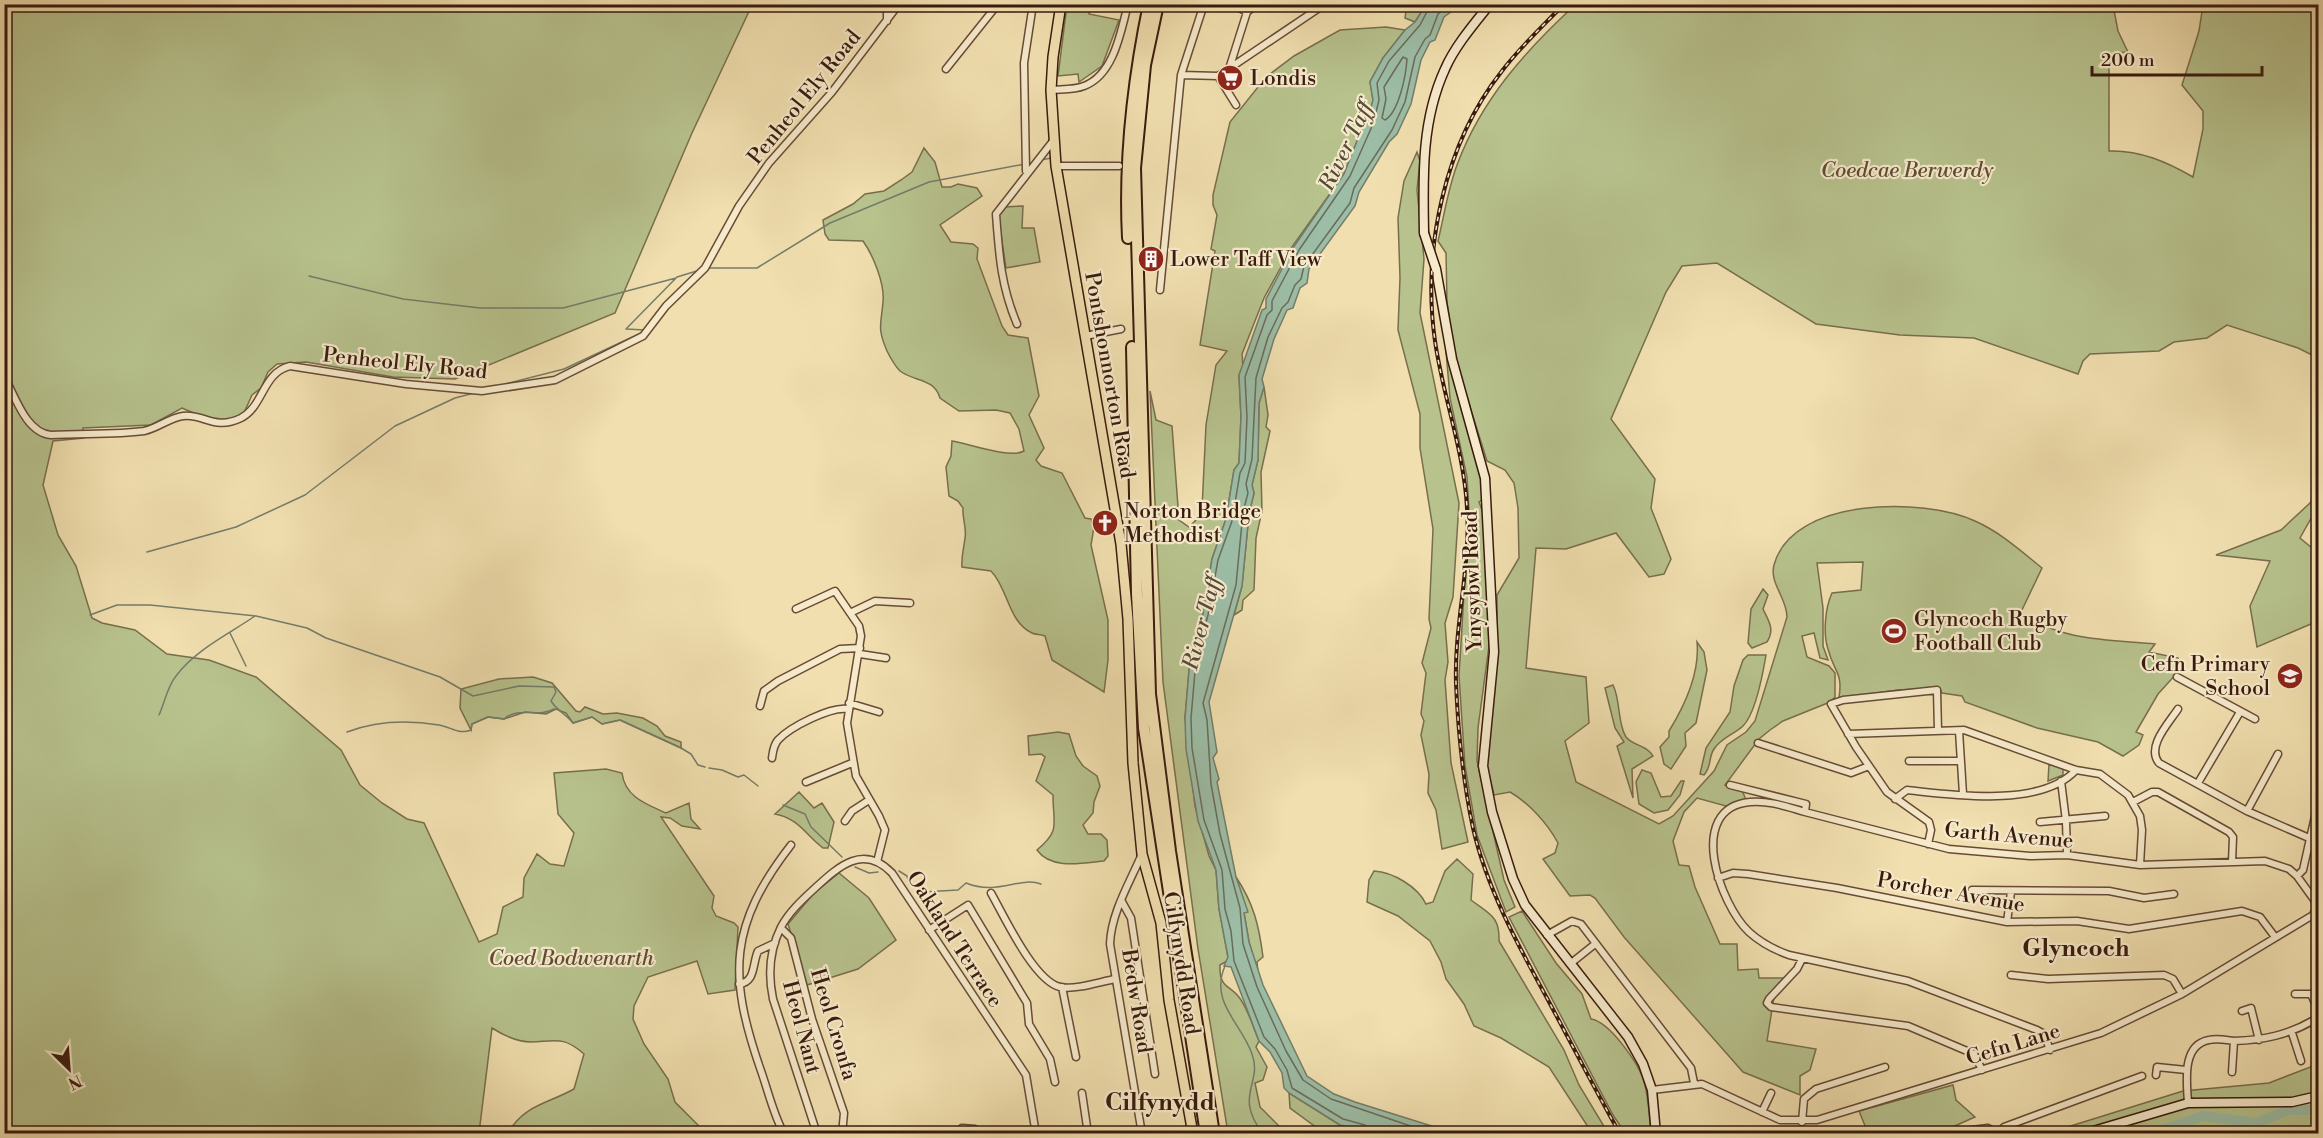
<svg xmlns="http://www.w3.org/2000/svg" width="2323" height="1138" viewBox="0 0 2323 1138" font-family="'Libre Bodoni',serif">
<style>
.green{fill:#b7c28d;stroke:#786e4d;stroke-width:1.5}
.water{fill:#9cbda6;stroke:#747c69;stroke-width:1.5}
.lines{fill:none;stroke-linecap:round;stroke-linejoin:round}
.shore{stroke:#6a6c5a;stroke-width:1.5}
.stream{stroke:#747c69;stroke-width:1.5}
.river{stroke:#9cbda6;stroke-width:10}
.street-casing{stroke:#674b36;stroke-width:9}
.secondary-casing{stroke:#391a0d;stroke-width:11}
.primary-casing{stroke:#391a0d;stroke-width:12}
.highway-casing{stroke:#391a0d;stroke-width:14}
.street{stroke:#f6eacb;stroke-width:6}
.secondary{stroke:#f6eacb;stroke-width:8}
.primary{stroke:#f1dfaf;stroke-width:9}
.highway{stroke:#f1dfaf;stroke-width:10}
.rail-casing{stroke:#391a0d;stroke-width:4}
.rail{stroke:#f6eacb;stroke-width:1.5;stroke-dasharray:4.5;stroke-linecap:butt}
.secondary-bridge-casing{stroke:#391a0d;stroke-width:11;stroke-linecap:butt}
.secondary-bridge{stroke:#f6eacb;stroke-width:8}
.labels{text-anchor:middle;stroke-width:4.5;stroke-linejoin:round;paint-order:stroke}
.poi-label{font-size:21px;fill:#391a0d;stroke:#f6eacb;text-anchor:start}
.street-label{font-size:21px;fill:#391a0d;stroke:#f6eacb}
.park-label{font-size:21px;font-style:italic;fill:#5f4c33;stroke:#f6eacb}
.water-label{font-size:22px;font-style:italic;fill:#574b3b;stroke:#f6eacb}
.quarter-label{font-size:24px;font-weight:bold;fill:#391a0d;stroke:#f6eacb}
</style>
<rect width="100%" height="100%" fill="#f1dfaf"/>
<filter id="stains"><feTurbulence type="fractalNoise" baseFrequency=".00333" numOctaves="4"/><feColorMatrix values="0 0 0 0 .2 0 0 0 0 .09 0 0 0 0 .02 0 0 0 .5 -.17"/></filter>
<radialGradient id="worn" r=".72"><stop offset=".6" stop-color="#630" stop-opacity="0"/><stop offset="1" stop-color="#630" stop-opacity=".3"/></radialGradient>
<path class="green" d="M5 5H752L692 133 615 313 455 379 393 377 306 362 277 364 268 372 261 388 252 395 243 415C218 425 205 418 182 408L151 425 83 428 84 438 53 441 43 485 58 535 76 566 92 618 102 623 135 630 167 654 209 660 256 677 341 750 360 785 382 803 407 819 424 823 479 942 497 934 503 907 523 897 524 878 537 854 550 864 564 866 574 833 558 814 554 773 606 769 622 773C625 797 646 804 666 813L689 803 691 819 700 829 682 826 670 818 661 817 714 896 712 908 716 916 734 923 738 927 735 990 708 994 697 961 648 977 634 1006 633 1019 644 1044 668 1079 675 1102 698 1125 699 1133H508C524 1105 547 1104 574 1089L584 1054C564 1036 556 1041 531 1042 518 1042 503 1035 492 1028L479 1133 5 1134Z
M1067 5H1091L1089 14 1119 20 1102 66 1079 82 1078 74 1058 76Z
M1407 5H1426L1415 22 1405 18Z
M1575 5H2113L2118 31 2128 52 2116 53 2109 65V151C2140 150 2167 162 2193 177L2203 129V111L2182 85 2199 31 2203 5H2318V358L2298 348 2227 325 2207 338 2174 342 2159 351 2090 354 2083 361 2078 374 1974 338 1900 335 1816 324 1717 263 1682 266 1666 292 1611 419 1655 479 1651 508 1671 559 1664 574 1649 577 1616 533 1566 549 1536 548 1526 668 1586 677 1589 723 1565 741 1576 782 1659 824 1673 816 1714 771 1727 745 1746 732 1755 721 1787 617C1787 598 1769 583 1774 565 1792 497 1924 497 1975 521 2000 532 2021 551 2042 568L2021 612C2056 641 2113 640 2155 644L2149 652 2178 658V672L2158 694 2136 732 2143 735 2139 745 2123 756 2098 742 2037 728 1965 702 1962 696 1942 693 1939 688 1898 690 1839 698C1843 671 1834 673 1828 649 1823 634 1825 608 1832 593L1861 590 1863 562 1817 563 1823 608V646L1828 660 1820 658 1814 633 1802 636 1807 657 1829 666 1835 673V697L1830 702 1783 721 1770 730 1759 739 1725 785 1742 790 1746 800 1726 806 1697 798 1684 812 1673 841 1679 865 1689 866 1695 887 1720 944H1737L1738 970 1758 969 1759 978H1792L1774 997 1767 1041 1816 1049 1810 1070 1800 1076V1095L1743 1072 1624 937 1595 898 1590 895 1570 896 1543 859 1555 853 1558 843C1548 824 1529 803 1510 792L1494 795 1487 766 1488 721 1497 653V595L1519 558 1518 508 1514 483 1505 470 1487 461 1455 359 1447 302 1446 253 1438 241C1444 216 1448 189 1457 165 1481 100 1526 50 1575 5Z
M1386 27 1405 30 1383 58 1370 82 1373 100 1367 123 1361 131 1344 174 1292 247 1264 298 1242 354 1243 366 1239 375 1241 417 1239 463 1234 470 1226 519 1212 559 1203 614 1190 659 1185 718 1195 806 1209 856 1216 870 1219 909 1228 957 1227 961 1220 965C1219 990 1231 984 1241 1000 1249 1012 1253 1027 1259 1041L1256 1047 1267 1067 1263 1080 1255 1083 1260 1107 1280 1127 1281 1133H1228L1198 949 1163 682 1150 391 1156 420 1172 426 1179 520 1189 527 1198 518 1202 509 1206 425 1216 365 1227 351 1200 345 1215 251 1211 249 1217 215 1213 205V195L1230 122 1266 77 1294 56 1340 30Z
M924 148 935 162 942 187H951L958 184 977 188 982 196 940 225 951 242 973 244 978 248 977 259 1002 326 1008 335 1028 338 1039 396 1029 415 1044 448 1036 460 1041 466 1062 473 1085 518 1091 519 1094 527 1091 545 1108 620V660L1104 692 1052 660 1045 636C1040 634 1036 635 1032 633 1008 622 1008 588 991 571L962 567C961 556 964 548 965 538 967 528 962 518 963 508L958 501 949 496 946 467 951 456 952 441C970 444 1010 459 1024 451L1019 429 1010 413 996 410 959 411 940 398C934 378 915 382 900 371 895 366 890 357 887 351 877 328 881 325 883 302 885 284 873 255 863 241L829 240 825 234 823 220 853 204 865 194 884 191 901 180 912 172Z
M1417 152 1420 161 1417 190 1424 259 1420 313 1459 503 1453 597 1445 623 1448 662 1445 680 1451 763 1468 842 1442 849 1436 810 1428 793 1429 774 1421 735 1424 721 1421 714 1426 673 1422 663 1431 628 1429 619 1433 529 1420 448V414L1398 330 1400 278 1398 218 1404 181Z
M1023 206 1022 228H1034L1040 262 1006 268 998 215 1003 207Z
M1446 351 1481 480 1483 499 1479 502 1483 513 1485 536 1489 646 1478 728 1477 761 1504 880 1515 907 1506 912 1477 835 1465 766 1459 676 1469 511 1467 477 1450 398Z
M1264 387 1268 415 1266 427 1270 431 1261 472 1262 511 1256 538 1254 590 1243 600 1242 610 1234 615 1242 586 1249 514 1254 493 1252 485 1258 460 1259 403Z
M2318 490V506L2300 538 2318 553V621L2257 647 2250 606 2270 561 2216 555 2281 530 2310 503Z
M1763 589 1768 595 1763 609C1769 622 1775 629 1767 642L1752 648 1748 643 1751 609Z
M1697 642 1704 652 1707 670 1696 723 1685 733 1686 746 1671 769 1664 764 1660 747 1669 737V731C1685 705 1700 673 1697 642Z
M1748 655H1766C1763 673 1756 713 1743 726 1733 735 1721 738 1714 749 1708 758 1712 766 1704 775L1700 774 1706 748 1730 712 1734 686 1743 660Z
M533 677 552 683 576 711 580 712 585 707 603 714 617 713 643 718 657 726 665 736 681 742V748L620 720 602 724 592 717 573 723 566 713 556 709 546 714 525 712 504 719 488 717 472 724 471 730 460 708 461 689 499 679Z
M1613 685C1621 701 1617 723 1626 737 1633 746 1647 745 1653 756L1632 769 1633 798 1617 746 1624 742 1615 728 1605 688Z
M1058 732 1069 734 1076 756 1083 766 1097 776 1100 786 1094 802 1093 813 1083 825 1088 834H1101L1107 840 1108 856 1104 861C1083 863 1051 870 1037 850 1061 830 1053 825 1053 795L1036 781 1045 757 1041 754 1029 755 1028 736Z
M2049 764 2063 768V775L2048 781Z
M1642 770 1651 773 1661 797 1671 796 1681 781H1684L1680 795 1668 810 1654 813 1639 804 1636 782Z
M799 792 814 808 822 803 834 822 828 848H823C806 835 798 818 775 814Z
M1457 859 1473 874 1471 900C1489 914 1500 916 1499 941L1564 1050 1579 1085 1608 1133H1592L1549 1067 1501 1038 1474 1026 1464 1004 1446 979 1441 962 1430 941 1398 916 1367 902 1369 880 1374 871C1393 872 1418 887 1426 904L1433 902 1445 871Z
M839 873 869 898 896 940 858 969 807 985 788 924 814 893Z
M1236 877C1254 904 1259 926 1263 957L1257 962 1258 972 1249 942 1244 913 1247 911Z
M1522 911 1556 963 1582 994 1591 1019C1610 1022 1639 1064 1644 1082 1649 1098 1649 1117 1651 1133H1625L1613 1115 1509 917Z
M2318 1064V1133L2045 1134 2183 1091 2269 1083Z
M1953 1085 1956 1100 1975 1117 1939 1133H1868L1859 1111Z
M1289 1093 1340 1125 1380 1133H1324L1290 1108Z"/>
<path class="water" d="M1426 5H1456L1455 9 1444 17 1435 40 1430 42 1421 60 1411 104 1397 134 1389 142 1359 192 1355 206 1309 269 1307 283 1300 288 1293 308 1287 310 1274 339 1262 379 1264 387 1259 403 1258 460 1252 485 1254 493 1249 514 1242 586 1209 702 1217 752 1213 758 1219 779 1217 782 1236 877 1248 912 1244 913 1249 942 1263 985 1307 1076 1334 1094 1355 1102 1454 1133 1363 1131 1340 1125 1289 1093 1284 1088 1282 1073 1270 1052 1259 1041 1231 967 1224 966 1228 957 1219 909 1216 870 1198 821 1186 749 1185 718 1190 659 1203 614 1212 559 1226 519 1234 470 1239 463 1241 417 1239 375 1262 310 1266 308V299L1293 248 1344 174 1361 131 1367 123 1373 100 1370 82 1383 58 1405 30 1415 22Z"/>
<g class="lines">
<path class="shore" d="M1403 57 1407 59C1406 75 1399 112 1385 120L1382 118 1386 99 1384 87Z
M1369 1134 1365 1125 1343 1119 1292 1088 1287 1070 1275 1049 1264 1037 1234 961 1231 931 1225 909 1222 870 1204 820 1192 748 1191 718 1196 660 1208 615 1218 560 1232 521 1240 473 1245 463 1247 417 1245 377 1267 315 1272 310V301L1299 250 1350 176 1373 124 1379 100 1377 83 1389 61 1420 25 1431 4
M1434 1134 1331 1099 1303 1080 1286 1051 1257 987 1243 944 1240 908 1220 834 1211 784 1207 720 1203 703 1236 585 1243 512 1248 493 1246 484 1252 459 1256 378 1268 337 1282 308 1288 302 1295 285 1301 279 1304 266 1350 203 1354 188 1392 130 1405 102 1415 57 1425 39 1430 35 1438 14 1449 4"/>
<path class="stream" d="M1041 160 1051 158
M707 268H757L830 223 929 182 1025 164
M309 276 403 299 480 308H563L676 278
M645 330 626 329 677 277 700 270
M505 384 564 369 643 332
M147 552 236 527 305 495 395 426 455 398 474 393
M90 615 117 605H150L256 616 307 628 326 638 440 677 473 696 519 686 554 687 556 692 551 701C557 711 566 714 573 723L592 717 602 724 620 720 681 748 691 754 698 765 705 767
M230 633 246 666
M159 715C165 702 167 687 176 676 195 650 229 634 255 616
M347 732C376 721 408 720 439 725 451 727 459 735 471 730L472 724 488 717 504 719C518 706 539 718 554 709
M709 768 722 770 738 777 744 775 758 786
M783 805 805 814 811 827 842 857
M855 867 869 873 878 872
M899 871 907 876 909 884 923 892 958 890 966 883C998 896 1020 876 1041 884
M1225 966C1209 1002 1242 1024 1252 1054 1263 1084 1233 1095 1263 1134"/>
<path class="river" d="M2152 1134 2203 1116 2257 1123 2288 1110H2318"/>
<defs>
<path id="street" d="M1232 4 1247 12
M887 21V4
M946 69 998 4
M1229 69 1247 12 1257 4
M1181 75 1218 76 1325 4
M1218 76 1236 105
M1051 90C1062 89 1074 90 1084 86 1114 75 1121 31 1128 4
M1056 166H1119
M1026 171 1024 63 1033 4
M1160 290 1181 75 1204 4
M1017 324C1001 286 999 255 996 214L1053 141
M1085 336 1121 329
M4 376C15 396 26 433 51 435 81 433 114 435 144 431 158 428 169 418 183 416 203 413 214 431 241 418 264 406 262 373 290 366L406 384 482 391 555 380 643 336 666 306 705 268 739 206 769 163 832 92 899 4
M796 609 835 591 859 626 861 636 847 723 856 776 879 816 885 830 877 862
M850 613 875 601 910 603
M860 654 886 658
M2177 677 2255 719
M849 703 879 712
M760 706 764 691 778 681 840 649 860 648
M2178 709C2168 724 2146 747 2159 763L2247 811 2309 838
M1959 731 1963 794
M1848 734 1964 730 2076 770 2100 774 2128 795 2140 816 2142 830 2140 865
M1758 743 1851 773 1869 766
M772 758C773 752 773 746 778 740 790 727 831 706 848 709
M1909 761H1960
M2061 781 2066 821 2067 855
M806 782 852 763
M2198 783 2240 712
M1730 785 1806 804 1805 812 1949 849 2030 856 2067 855 2140 865 2265 861 2289 869 2297 876
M1895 799 1907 790C1954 795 2041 808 2076 770
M2133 802 2152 792H2158L2229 832 2233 837 2232 862
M2247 811 2278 754
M1805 812C1787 807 1769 800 1750 802 1685 808 1720 905 1749 932 1760 942 1775 950 1789 955L1908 981 2037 1030 2044 1034 2050 1050
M845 821 852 811 869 800
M2040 822 2105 816
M1928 844 1931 830 1929 822 1887 792 1856 747 1831 704 1843 700 1937 690 1938 731
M2308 847 2318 850
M1718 878 1733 873 1748 874 1837 888 2007 922 2077 921 2129 929 2242 911 2260 917 2275 937
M1972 890 2109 891 2144 898 2174 894
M991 893C1004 916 1034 981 1060 987 1076 990 1099 982 1115 979
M1121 900 1131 918 1155 1074
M2316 908 2315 901 2297 876 2303 870 2318 803
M2007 922 2011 892
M781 928 791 938 812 1019 844 1113 842 1134
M929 930 968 905 1027 1003 1029 1024 1050 1059 1055 1082
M1547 935 1572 921 1581 924 1691 1068 1694 1083
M1802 959 1797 969 1769 999 1767 1003 1771 1007 1908 1026 1974 1054 1982 1070
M1570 964 1595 944
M2011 975 2048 979 2164 975 2173 979 2182 994
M739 984C756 982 752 964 758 951L775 943
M1062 987 1076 1057
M2295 994H2311L2318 1010 2314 1020
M2242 1011 2251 1008 2259 1040
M2292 1033 2301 1061
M2234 1041C2264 1040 2288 1035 2314 1020L2318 1022
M2156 1075 2157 1067 2186 1070
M1652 1090 1702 1084 1780 1120H1817L2101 1033 2182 994 2313 915 2316 908
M1082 1093 1088 1134
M2188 1103C2187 1083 2181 1045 2209 1040 2217 1038 2226 1040 2234 1041L2232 1072
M1762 1112 1771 1093
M1802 1122 1804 1099 1816 1089 1885 1067
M962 1128 975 1129 980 1134
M1964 1131 1988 1128 1998 1134
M784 1134C773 1114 768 1090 760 1068 728 975 729 925 791 845
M817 1134 773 999C768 975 770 949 781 927 789 912 802 900 814 889 838 867 863 843 892 873L1026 1075 1036 1134
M1142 1134 1110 944C1111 913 1130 882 1142 854
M1999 1134 2004 1127 2142 1076"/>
<path id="secondary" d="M1424 233C1423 178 1421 121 1445 69 1455 46 1474 24 1490 4
M1436 269 1452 359 1485 478 1494 652 1483 766 1492 812 1513 879 1525 905 1628 1037 1643 1064 1652 1090 1656 1134
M2083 1134 2188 1103 2292 1102 2318 1096"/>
<path id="primary" d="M1061 4 1053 57 1051 90 1056 166 1121 544 1128 619 1133 763 1142 854 1161 923 1169 1000 1193 1134"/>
<path id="highway" d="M1158 4 1145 65 1135 168 1150 694 1170 851 1214 1134
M1128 238C1124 160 1133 81 1149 4
M1132 347 1137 594 1144 728 1206 1134"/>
</defs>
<use href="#street" class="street-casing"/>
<use href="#secondary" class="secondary-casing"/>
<use href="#primary" class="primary-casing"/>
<use href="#highway" class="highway-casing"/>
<use href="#street" class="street"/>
<use href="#secondary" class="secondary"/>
<use href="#primary" class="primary"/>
<use href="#highway" class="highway"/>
<defs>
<path id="rail" d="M1564 4C1543 26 1520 47 1502 71 1444 144 1422 250 1435 341 1443 397 1464 451 1467 508 1471 566 1454 625 1456 683 1458 731 1463 781 1473 828 1487 889 1518 945 1548 1000 1572 1045 1595 1089 1620 1134"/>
</defs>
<use href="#rail" class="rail-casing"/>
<use href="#rail" class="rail"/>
<defs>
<path id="secondary-bridge" d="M1424 233 1436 269"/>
</defs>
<use href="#secondary-bridge" class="secondary-bridge-casing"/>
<use href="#secondary-bridge" class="secondary-bridge"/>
</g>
<defs>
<symbol id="supermarket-disc" viewBox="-11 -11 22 22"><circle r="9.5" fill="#8f2418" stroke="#f6eacb"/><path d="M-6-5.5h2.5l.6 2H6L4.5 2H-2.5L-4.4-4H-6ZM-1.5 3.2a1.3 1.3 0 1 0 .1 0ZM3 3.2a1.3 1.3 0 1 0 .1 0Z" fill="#fff"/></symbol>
<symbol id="building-disc" viewBox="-11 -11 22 22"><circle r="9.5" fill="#8f2418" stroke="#f6eacb"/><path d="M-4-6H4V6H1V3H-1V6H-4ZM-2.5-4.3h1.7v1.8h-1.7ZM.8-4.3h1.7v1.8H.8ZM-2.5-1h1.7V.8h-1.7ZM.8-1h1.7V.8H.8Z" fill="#fff"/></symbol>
<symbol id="church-disc" viewBox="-11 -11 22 22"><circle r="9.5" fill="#8f2418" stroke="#f6eacb"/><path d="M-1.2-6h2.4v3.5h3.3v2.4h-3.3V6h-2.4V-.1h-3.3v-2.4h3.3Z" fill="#fff"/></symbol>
<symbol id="stadium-disc" viewBox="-11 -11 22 22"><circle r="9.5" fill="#8f2418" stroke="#f6eacb"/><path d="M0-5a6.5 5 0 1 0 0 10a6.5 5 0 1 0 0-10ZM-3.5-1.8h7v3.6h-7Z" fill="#fff"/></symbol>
<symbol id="school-disc" viewBox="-11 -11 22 22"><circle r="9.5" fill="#8f2418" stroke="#f6eacb"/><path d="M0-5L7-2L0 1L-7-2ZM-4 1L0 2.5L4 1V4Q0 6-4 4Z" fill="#fff"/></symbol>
</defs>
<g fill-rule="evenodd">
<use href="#supermarket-disc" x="1215" y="63" width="30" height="30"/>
<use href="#building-disc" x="1136" y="244" width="30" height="30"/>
<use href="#church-disc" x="1090" y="508" width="30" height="30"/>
<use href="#stadium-disc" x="1879" y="616" width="30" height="30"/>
<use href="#school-disc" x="2275" y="661" width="30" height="30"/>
</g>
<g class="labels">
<g class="poi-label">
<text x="1250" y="85">Londis</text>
<text x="1170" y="266">Lower Taff View</text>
<text x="1124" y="518">Norton Bridge<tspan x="1124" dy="24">Methodist</tspan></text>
<text x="1914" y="626">Glyncoch Rugby<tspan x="1914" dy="24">Football Club</tspan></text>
<text x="2270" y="671" text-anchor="end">Cefn Primary<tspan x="2270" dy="24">School</tspan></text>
</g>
<g class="street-label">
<text transform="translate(804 97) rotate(-51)" y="7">Penheol Ely Road</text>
<text transform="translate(405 363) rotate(6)" y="7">Penheol Ely Road</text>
<text transform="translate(1110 375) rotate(80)" y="7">Pontshonnorton Road</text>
<text transform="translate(1472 581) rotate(-92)" y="7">Ynysybwl Road</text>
<text transform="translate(2009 835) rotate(5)" y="7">Garth Avenue</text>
<text transform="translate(1951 892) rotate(10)" y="7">Porcher Avenue</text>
<text transform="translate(955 939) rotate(57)" y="7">Oakland Terrace</text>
<text transform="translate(1182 963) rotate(81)" y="7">Cilfynydd Road</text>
<text transform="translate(1137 1001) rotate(81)" y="7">Bedw Road</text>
<text transform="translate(834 1024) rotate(73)" y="7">Heol Cronfa</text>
<text transform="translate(802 1027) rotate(75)" y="7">Heol Nant</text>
<text transform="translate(2013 1044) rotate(-17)" y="7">Cefn Lane</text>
</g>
<g class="park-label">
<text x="1907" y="177">Coedcae Berwerdy</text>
<text x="571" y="965">Coed Bodwenarth</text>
</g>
<g class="water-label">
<text transform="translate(1345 146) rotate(-64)" y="8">River Taff</text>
<text transform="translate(1201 623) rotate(-75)" y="8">River Taff</text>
</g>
<g class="quarter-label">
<text x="2076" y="956">Glyncoch</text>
<text x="1160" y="1110">Cilfynydd</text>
</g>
</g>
<rect width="2323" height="1138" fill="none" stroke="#f1dfaf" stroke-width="24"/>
<rect x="6" y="6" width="2311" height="1126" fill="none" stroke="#391a0d" stroke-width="3"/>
<rect x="12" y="12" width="2299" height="1114" fill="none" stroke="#391a0d" stroke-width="1.5"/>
<g transform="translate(69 1069) rotate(155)" stroke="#f6eacb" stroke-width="4.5" paint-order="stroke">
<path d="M0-4.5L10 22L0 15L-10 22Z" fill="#391a0d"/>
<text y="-9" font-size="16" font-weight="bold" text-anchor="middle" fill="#391a0d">N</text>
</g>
<path d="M2092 66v9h170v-9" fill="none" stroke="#391a0d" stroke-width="3"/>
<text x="2101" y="66" font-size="18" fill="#391a0d" stroke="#f6eacb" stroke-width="4.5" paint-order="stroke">200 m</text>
<rect width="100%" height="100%" filter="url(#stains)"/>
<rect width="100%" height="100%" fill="url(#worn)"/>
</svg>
